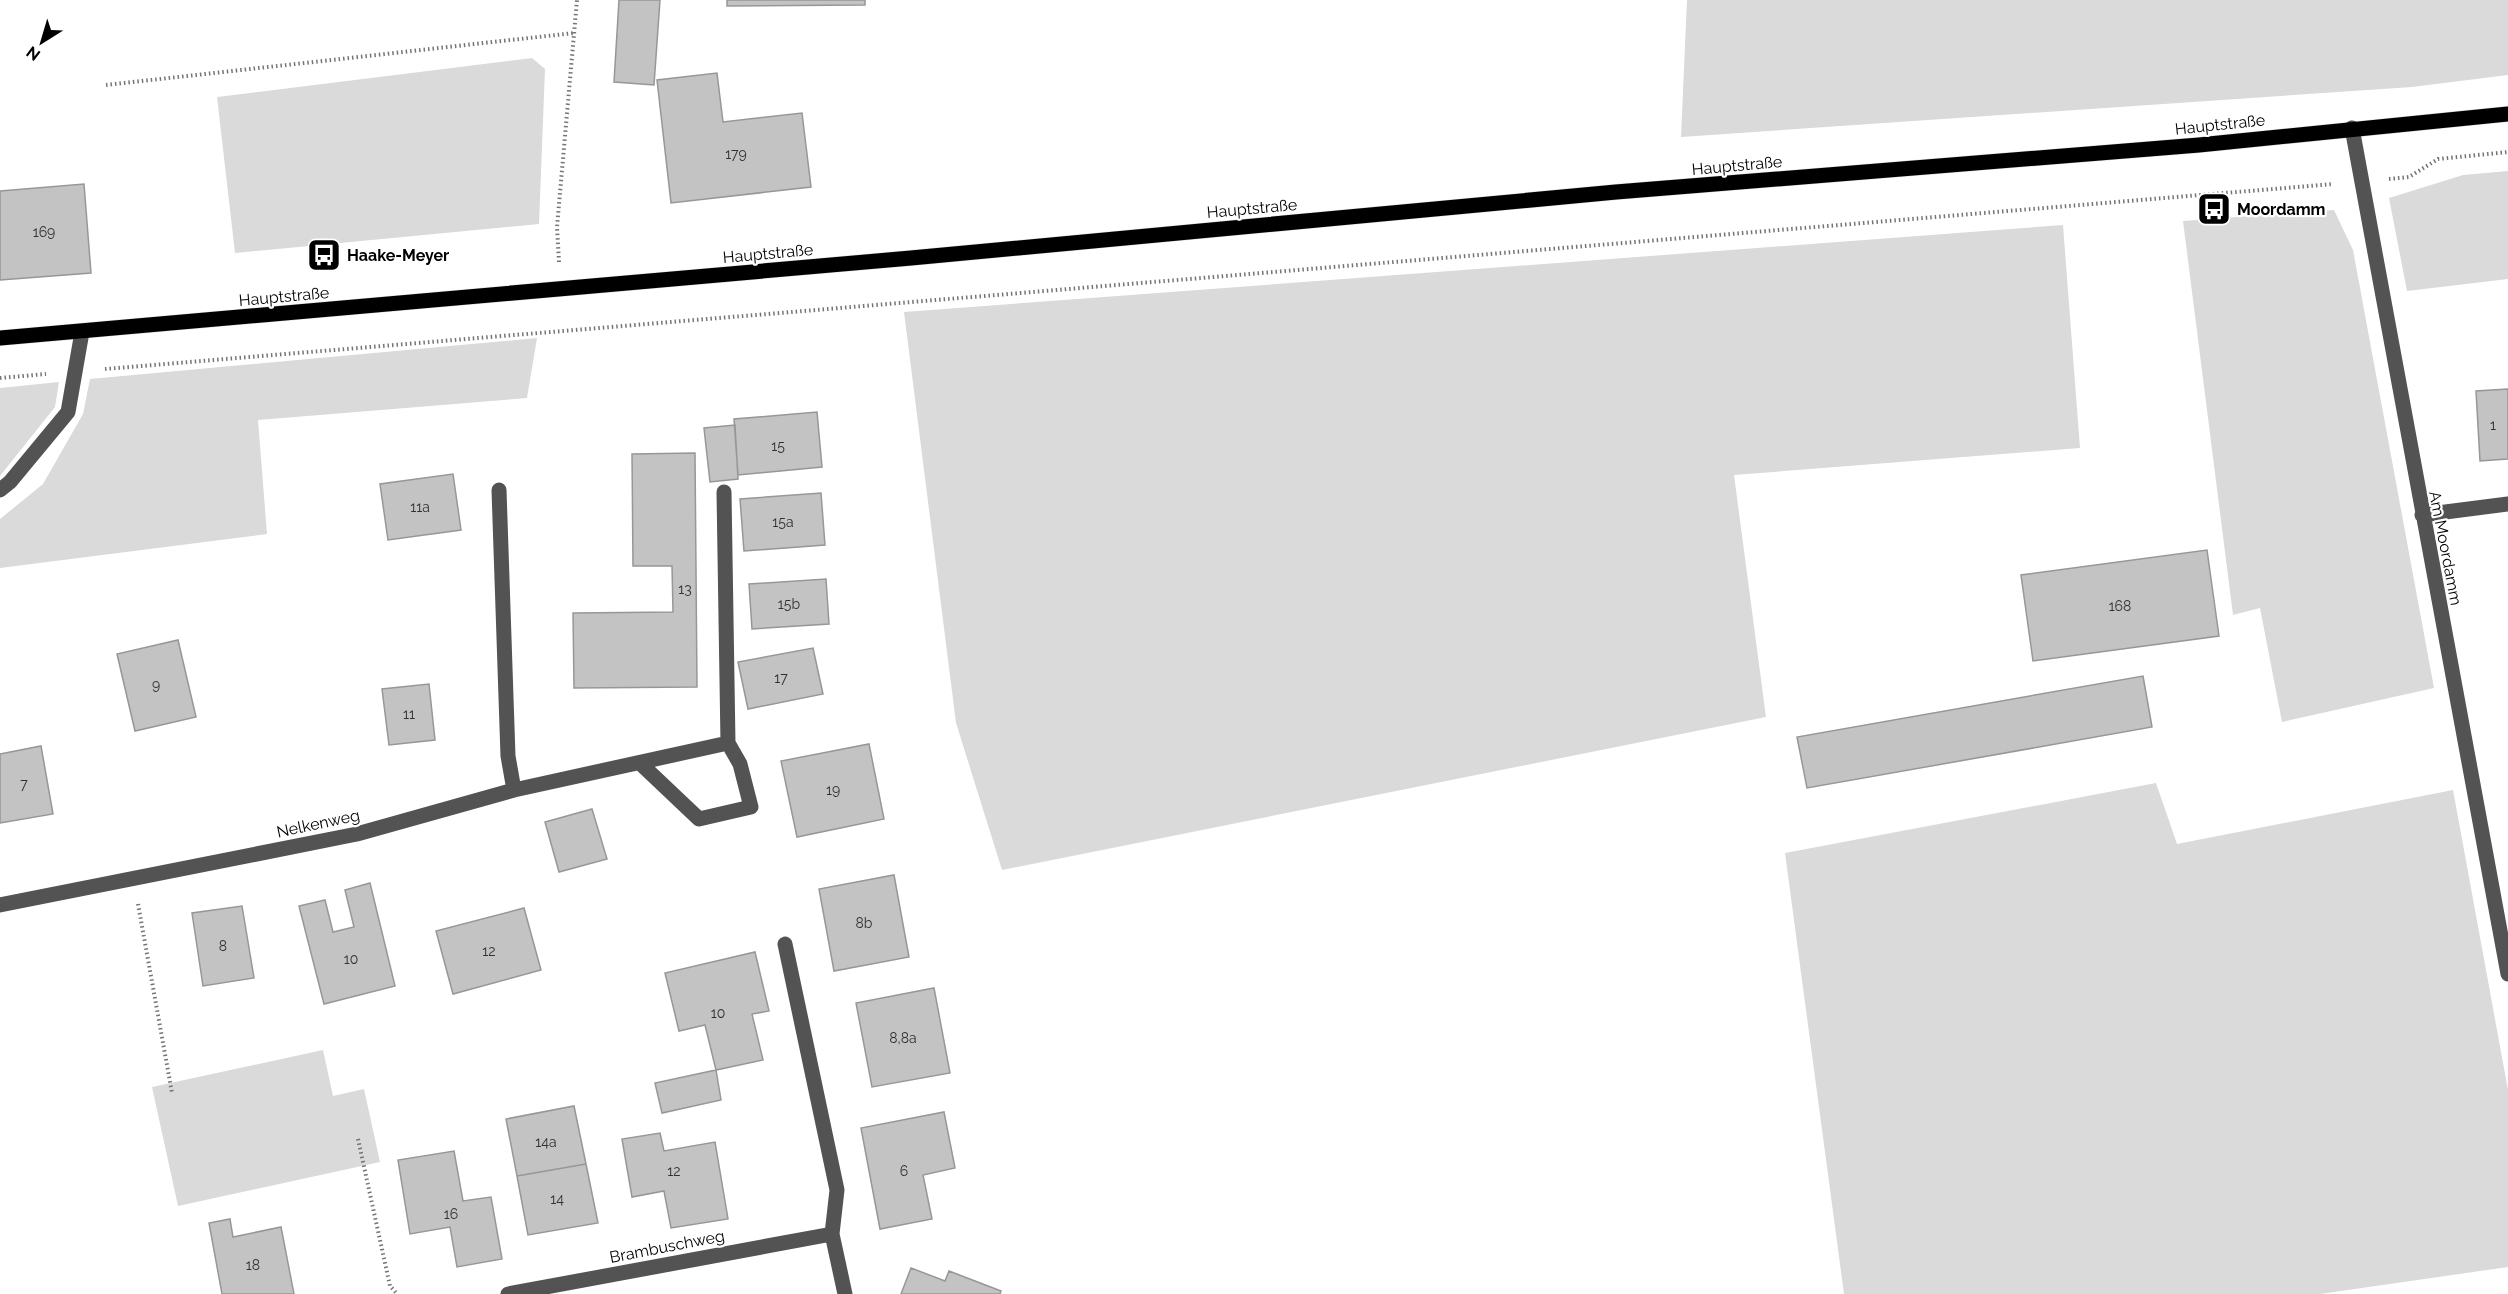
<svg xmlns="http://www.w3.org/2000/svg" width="2508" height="1294" viewBox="0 0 2508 1294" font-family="Raleway,sans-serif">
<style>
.green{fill:#dadada}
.building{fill:#c3c3c3;stroke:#979797;stroke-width:1.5}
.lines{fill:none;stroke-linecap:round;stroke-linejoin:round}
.major-casing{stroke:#dbdbdb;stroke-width:16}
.path{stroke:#757575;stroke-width:4;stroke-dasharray:1.5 3;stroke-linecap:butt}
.minor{stroke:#535353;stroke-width:15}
.major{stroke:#000;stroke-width:15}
.labels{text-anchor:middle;stroke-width:4.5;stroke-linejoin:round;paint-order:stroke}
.number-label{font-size:14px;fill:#313131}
.street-label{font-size:16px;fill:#000;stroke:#fff}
.poi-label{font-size:16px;font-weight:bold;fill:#000;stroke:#fff;text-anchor:start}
</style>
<rect width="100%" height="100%" fill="#fff"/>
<path class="green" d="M1687 0H2508V75L2412 87 1681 137Z
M532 58 545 69 539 224 235 253 217 97Z
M2508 171V279L2407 291 2389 198 2463 175Z
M2334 210 2353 250 2434 688 2282 722 2260 608 2233 615 2183 221Z
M2063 225 2080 448 1734 475 1766 717 1002 870 956 723 904 312Z
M537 338 527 398 258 420 267 534 0 568V519L43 484 83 414 90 379Z
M59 382 55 407 0 476V388Z
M2156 783 2177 844 2453 790 2508 1090V1267L2320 1294H1844L1785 853Z
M323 1050 333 1096 364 1089 380 1162 178 1206 152 1087Z"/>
<path class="building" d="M619 0H660L654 85 614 82Z
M727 0H865V5L727 6Z
M717 73 723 122 802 113 811 187 671 203 657 80Z
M84 184 91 273 0 280V191Z
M2508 389V459L2480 461 2476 391Z
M817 412 822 467 738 475 734 419Z
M735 425 738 479 710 482 704 428Z
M695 453 697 687 574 688 573 613 673 612 672 566H633L632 454Z
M453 474 461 530 388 540 380 484Z
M821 493 825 545 744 551 740 499Z
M2207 550 2219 636 2033 661 2021 575Z
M826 579 829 624 752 629 749 584Z
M178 640 196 717 135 731 117 654Z
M813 648 823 694 748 709 738 662Z
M2143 676 2152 727 1807 788 1797 737Z
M429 684 435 740 389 745 382 689Z
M869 744 884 819 797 837 781 761Z
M41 746 53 814 0 823V754Z
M592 809 607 859 559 872 545 822Z
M894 875 909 957 834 971 819 889Z
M370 883 395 986 324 1004 299 906 325 900 333 932 354 927 345 890Z
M242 906 254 978 203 986 192 913Z
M524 908 541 970 453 994 436 931Z
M755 952 769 1011 752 1014 763 1060 716 1070 705 1025 679 1031 665 973Z
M934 988 950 1073 872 1087 856 1003Z
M716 1070 721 1100 662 1113 655 1083Z
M574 1106 586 1164 517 1176 506 1119Z
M944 1112 955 1168 923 1175 932 1219 880 1229 861 1128Z
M660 1133 664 1151 715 1142 728 1219 671 1228 664 1191 632 1197 622 1139Z
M454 1151 463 1201 491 1197 502 1259 457 1267 450 1227 410 1234 398 1160Z
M586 1164 598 1223 528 1235 517 1176Z
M230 1219 233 1237 281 1227 294 1294H222L209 1223Z
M911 1268 945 1281 949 1271 1001 1291 1000 1294H901Z"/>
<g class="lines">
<defs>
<path id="major" d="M0 338 911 258 1616 192 2199 145 2508 114"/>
</defs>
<use href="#major" class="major-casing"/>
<path class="path" d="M106 85 574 33
M2389 179 2409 177 2438 159 2508 152
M559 262 557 227 577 0
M105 369 2333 184
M0 378 46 374
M138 904 172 1093
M358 1139 390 1286 397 1294"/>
<path class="minor" d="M2352 128 2508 974
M0 490 10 482 68 412 82 332
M499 490 508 756 514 790
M724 492 728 743
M2422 515 2508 504
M0 905 357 834 514 790 728 743 740 764 751 807 699 819 641 764
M785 944 837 1190 832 1234 845 1294
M508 1294 832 1234"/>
<use href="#major" class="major"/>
</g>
<defs>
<symbol id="bus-square" viewBox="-11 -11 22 22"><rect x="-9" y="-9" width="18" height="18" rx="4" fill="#000" stroke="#fff"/><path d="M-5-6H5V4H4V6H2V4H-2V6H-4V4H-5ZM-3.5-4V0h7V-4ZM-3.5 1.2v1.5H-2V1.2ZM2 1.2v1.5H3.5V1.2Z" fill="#fff"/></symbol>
</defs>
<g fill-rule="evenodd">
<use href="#bus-square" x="2195" y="190" width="38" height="38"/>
<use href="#bus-square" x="305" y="236" width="38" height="38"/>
</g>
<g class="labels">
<g class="number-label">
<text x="736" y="159">179</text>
<text x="44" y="237">169</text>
<text x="2493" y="430">1</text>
<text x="778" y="451">15</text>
<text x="420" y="512">11a</text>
<text x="783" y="527">15a</text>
<text x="685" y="594">13</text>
<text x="789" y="609">15b</text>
<text x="2120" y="611">168</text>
<text x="781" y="683">17</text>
<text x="156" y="690">9</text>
<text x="409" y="719">11</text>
<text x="24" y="789">7</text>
<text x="833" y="795">19</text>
<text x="864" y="928">8b</text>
<text x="223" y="951">8</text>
<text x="489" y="956">12</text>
<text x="351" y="964">10</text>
<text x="718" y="1018">10</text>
<text x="903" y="1043">8,8a</text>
<text x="546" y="1147">14a</text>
<text x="674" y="1176">12</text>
<text x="904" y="1176">6</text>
<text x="557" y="1204">14</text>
<text x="451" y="1219">16</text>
<text x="253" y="1270">18</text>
</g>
<g class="street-label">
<text transform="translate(2220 124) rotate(-6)" y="6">Hauptstraße</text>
<text transform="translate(1737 165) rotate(-5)" y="6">Hauptstraße</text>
<text transform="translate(1252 208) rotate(-5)" y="6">Hauptstraße</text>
<text transform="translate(768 253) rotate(-5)" y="6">Hauptstraße</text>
<text transform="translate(284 296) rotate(-5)" y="6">Hauptstraße</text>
<text transform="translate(2446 548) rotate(79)" y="6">Am Moordamm</text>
<text transform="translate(318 823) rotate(-12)" y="6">Nelkenweg</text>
<text transform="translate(667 1246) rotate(-11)" y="6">Brambuschweg</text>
</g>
<g class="poi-label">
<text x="2237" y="215">Moordamm</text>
<text x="347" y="261">Haake-Meyer</text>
</g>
</g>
<g transform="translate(42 42) rotate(217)" stroke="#ffffff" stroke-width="4.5" paint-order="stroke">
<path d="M0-4.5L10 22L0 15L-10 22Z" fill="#000000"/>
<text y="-9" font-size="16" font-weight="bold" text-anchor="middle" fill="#000000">N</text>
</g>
</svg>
